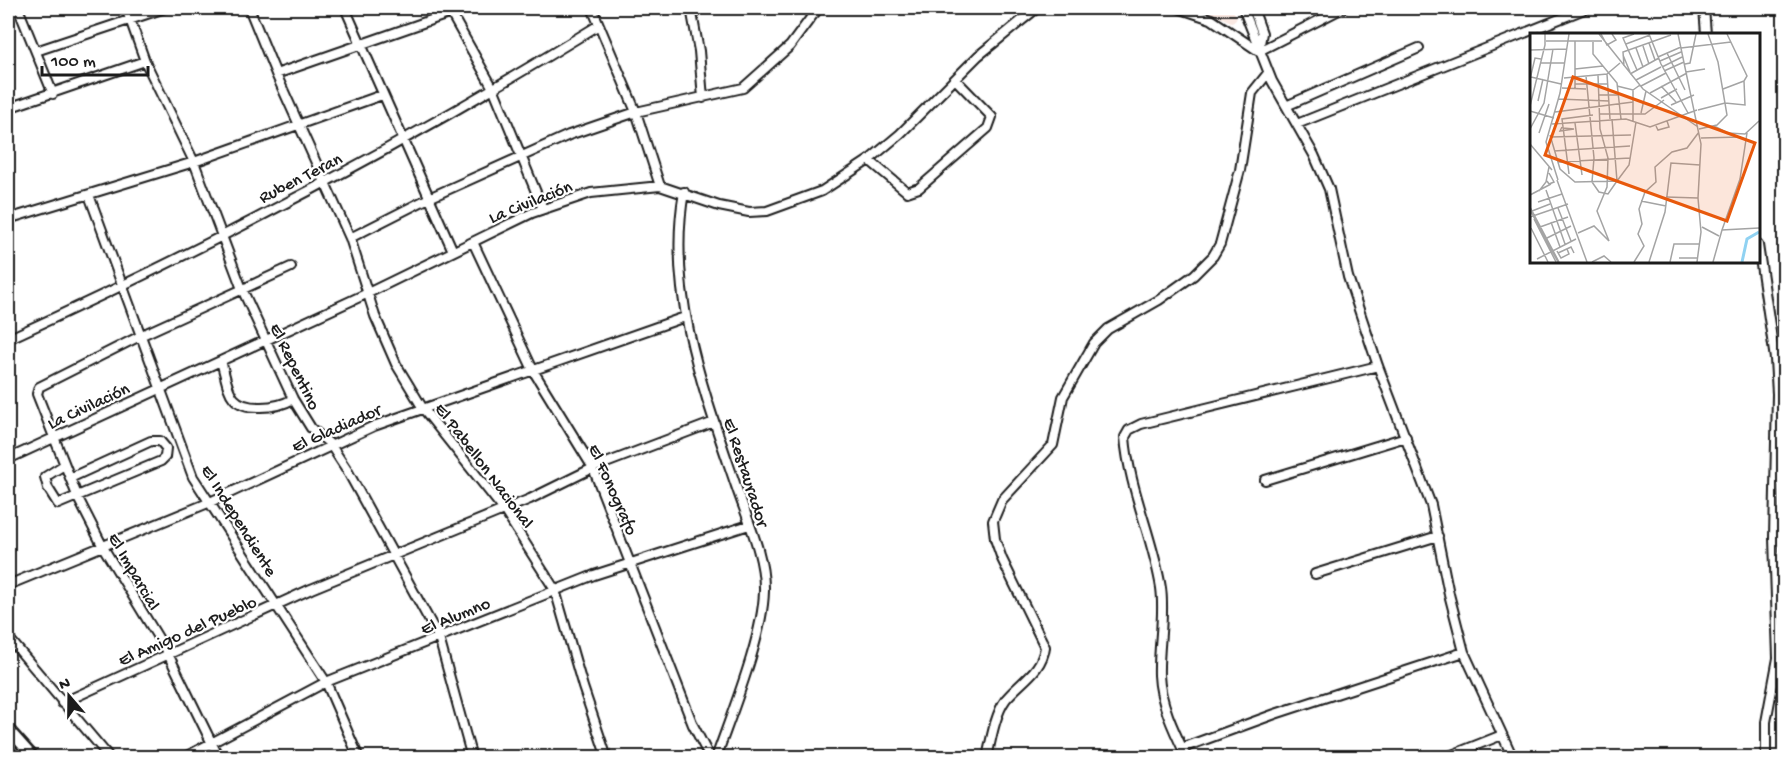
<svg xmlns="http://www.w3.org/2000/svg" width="1792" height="765" viewBox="0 0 1792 765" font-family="'Gochi Hand',sans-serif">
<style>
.built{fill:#fae9e3}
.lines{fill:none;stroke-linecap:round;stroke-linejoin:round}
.minor-casing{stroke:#1c1c1c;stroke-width:12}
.major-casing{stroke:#1c1c1c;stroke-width:14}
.minor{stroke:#fff;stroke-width:8}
.major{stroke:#fff;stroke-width:9}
.labels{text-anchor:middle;stroke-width:4.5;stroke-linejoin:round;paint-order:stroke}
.street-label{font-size:18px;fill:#1c1c1c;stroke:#fff}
.inset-river{fill:none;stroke:#90d2f2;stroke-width:3}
.inset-road{fill:none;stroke:#a4a4a4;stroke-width:1.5}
.view{fill:#e8590c;fill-opacity:0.15;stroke:#e8590c;stroke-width:3}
.inset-edge{fill:none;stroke:#1c1c1c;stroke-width:3}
</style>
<rect width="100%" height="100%" fill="#fff"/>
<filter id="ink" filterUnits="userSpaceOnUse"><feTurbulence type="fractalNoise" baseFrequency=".0167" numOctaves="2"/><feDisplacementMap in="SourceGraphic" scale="12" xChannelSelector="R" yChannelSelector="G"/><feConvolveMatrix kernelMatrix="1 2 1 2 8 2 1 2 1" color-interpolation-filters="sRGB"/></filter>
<g filter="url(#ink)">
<path class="built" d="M1201 8H1232L1237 18 1235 21 1231 22Z"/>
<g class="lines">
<defs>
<path id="minor" d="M18 8 53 94
M126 8 145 61 194 162 242 289 293 399 311 428 330 444 347 470 439 638 472 758
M249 8 276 74 350 238 375 316 396 364 422 407 504 510 555 590 583 687 607 758
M345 8 453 251
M448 8 494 90 543 209
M592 8 636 112 660 186
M691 8 699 51 703 98
M805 8 815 13
M1178 8 1211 19 1257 50
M1243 8 1272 81 1314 155 1329 189 1348 277 1378 366 1431 505 1449 594 1464 652 1513 758
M1253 8 1262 33 1259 49
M1704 8 1706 34
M36 51 165 8
M1259 51 1343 8
M276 74 451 13
M1286 106 1419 48
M8 108 145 61
M1297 124 1587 8
M869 160 907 192 919 188 988 128 992 117 955 79
M684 192C666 292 704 392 736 486 747 519 765 556 764 591 763 637 732 712 716 758
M89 195 193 477 326 682 359 758
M8 219 194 162 382 95
M350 238 429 198 569 135 636 112 743 88 790 46 818 8
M473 242 534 372 593 468 693 725 710 758
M1758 245 1775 359 1777 394 1774 538 1778 658 1766 722V758
M8 339C210 247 409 142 599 25
M221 361C229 388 227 408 261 407 273 407 283 405 293 399
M8 459 368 293 532 213 591 193 660 186 719 206 749 212 767 211 822 191 869 160 900 134 978 56 1037 8
M64 465 45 477 48 488 58 504 161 461 165 457 166 448 160 441H151L70 478
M1265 480 1406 437
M1315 574 1438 536
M8 585 208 503 374 426 685 317
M8 637 110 758
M62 703 311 589 530 499 593 468 714 422
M1182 748 1275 714 1464 652
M183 758 326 682 594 575 749 525
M219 758 168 654 103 547 78 498 37 394 39 387 142 335 291 267
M987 758C991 740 995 714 1006 699 1021 681 1042 671 1045 647L1002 559 995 539 993 521 1002 500 1053 445 1063 397 1094 343 1108 329 1159 300 1194 275 1213 256 1220 244 1240 170 1252 93 1268 73
M1187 758C1175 733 1160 703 1159 675 1158 647 1165 617 1161 588 1153 537 1129 489 1125 437L1129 430 1141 424 1378 366
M1444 758 1502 735"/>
<path id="major" d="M8 729 34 758"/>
</defs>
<use href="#minor" class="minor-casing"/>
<use href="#major" class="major-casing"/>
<use href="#minor" class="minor"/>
<use href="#major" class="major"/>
</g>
</g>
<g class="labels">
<g class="street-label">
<text transform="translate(300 177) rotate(-27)" y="6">Ruben Teran</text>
<text transform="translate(530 201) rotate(-22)" y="6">La Civilación</text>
<text transform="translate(296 366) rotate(64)" y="6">El Repentino</text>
<text transform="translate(88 405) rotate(-25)" y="6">La Civilación</text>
<text transform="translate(336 427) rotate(-24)" y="6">El Gladiador</text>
<text transform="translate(485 465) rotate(53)" y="6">El Pabellon Nacional</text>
<text transform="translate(747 472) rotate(72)" y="6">El Restaurador</text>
<text transform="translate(614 489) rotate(66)" y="6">El Fonografo</text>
<text transform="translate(240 520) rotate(58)" y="6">El Independiente</text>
<text transform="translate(135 571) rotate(60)" y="6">El Imparcial</text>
<text transform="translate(455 615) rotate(-22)" y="6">El Alumno</text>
<text transform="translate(187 630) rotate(-24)" y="6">El Amigo del Pueblo</text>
</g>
</g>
<g transform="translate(1530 33)">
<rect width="230" height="230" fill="#fff"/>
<path class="inset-river" d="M212 229 217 206 229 199"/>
<path class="inset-road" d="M69 1 113 56 168 94M71 1 77 12 86 7 82 1M104 1 93 5 107 37M119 1 131 31 158 80M148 1 171 111 168 165 171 199 167 229M16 8H72M45 8V56M63 9V21L87 50 91 86M119 10 125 27M96 11 120 2M113 13 119 31M106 15 113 34M151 15 201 9M0 17 37 16M137 20 155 57M93 22 100 39M128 24 151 14M130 28 151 19M10 30H35M155 31 160 30 166 1M94 33 93 19 141 2M132 34 152 24M45 36 73 33M134 38 154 29M156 39 175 36M77 41 80 86M100 41 129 25M56 43 64 125 62 149M1 44 31 51M34 45 77 41 90 30M0 46 5 25 11 26M106 47 131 34M45 51H78M87 53 103 57 110 52M111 53 136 40M131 53 146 69M32 55 56 56M193 56 214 48M103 57V88M120 60 157 40M69 62H88M131 65 147 56M28 66 79 68M8 68 13 46M141 72 164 62M0 73 15 12V1M168 77 195 70 215 72 214 48 217 43 197 1M0 78 24 85M25 79 103 69M111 80 116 58M70 81H115L134 67M45 90 52 142M22 91 96 86 120 94 167 77M126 93 128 97 139 94 137 88M184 93 198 100 215 101 229 88M32 94 30 98 44 96 33 95M0 96 14 70 23 16M169 96 187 92 197 82 188 29 178 1M9 100 19 71M20 102 30 136 45 149 87 148 99 132 106 89M20 104 101 102M171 105 211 104M0 111 22 137M24 118 100 113M28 129 100 125M39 141 32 86 63 82M27 147 57 229M28 147 16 109 30 60 39 1M17 148 19 151 24 149 19 140M62 149 69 159 78 161 87 148 82 86M16 157 35 211M9 158 16 149 19 134M0 162 21 151M136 164 168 165M111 168 136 173M8 169 32 161M0 174 29 229M28 175 41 208M0 177 28 229M2 178 20 171M0 184 38 171M4 186 26 229M21 189 30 214M10 194 38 184M172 194 189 203M1 195 18 229M192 197 210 146 217 100M48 200 64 193 79 208 67 178 77 154 78 125 70 96 68 42M17 205 41 193M27 218 31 225 39 221 37 216M28 220 41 214 44 220M149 225H168M7 226 46 206M62 229 74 223 81 229M104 229 114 213 108 201 112 191 109 176 115 159 126 149 125 134 142 119 157 115 169 99M119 229 135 179 141 130 170 132M140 229 144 211H170M183 229 192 197 229 195"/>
<path class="view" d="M43 44 225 110 197 188 15 122Z"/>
<rect width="230" height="230" class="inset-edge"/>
</g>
<rect width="1792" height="765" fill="none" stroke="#fff" stroke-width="30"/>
<rect x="15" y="15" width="1762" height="735" fill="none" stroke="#1c1c1c" stroke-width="2" filter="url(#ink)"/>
<g transform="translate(69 696) rotate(340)" stroke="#ffffff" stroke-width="4.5" paint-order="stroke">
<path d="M0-4.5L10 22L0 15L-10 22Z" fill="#1c1c1c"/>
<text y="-9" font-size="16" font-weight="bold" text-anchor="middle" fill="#1c1c1c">N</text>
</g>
<path d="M42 66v9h106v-9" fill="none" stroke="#1c1c1c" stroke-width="3"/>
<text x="51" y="66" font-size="18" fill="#1c1c1c" stroke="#ffffff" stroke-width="4.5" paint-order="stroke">100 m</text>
</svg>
